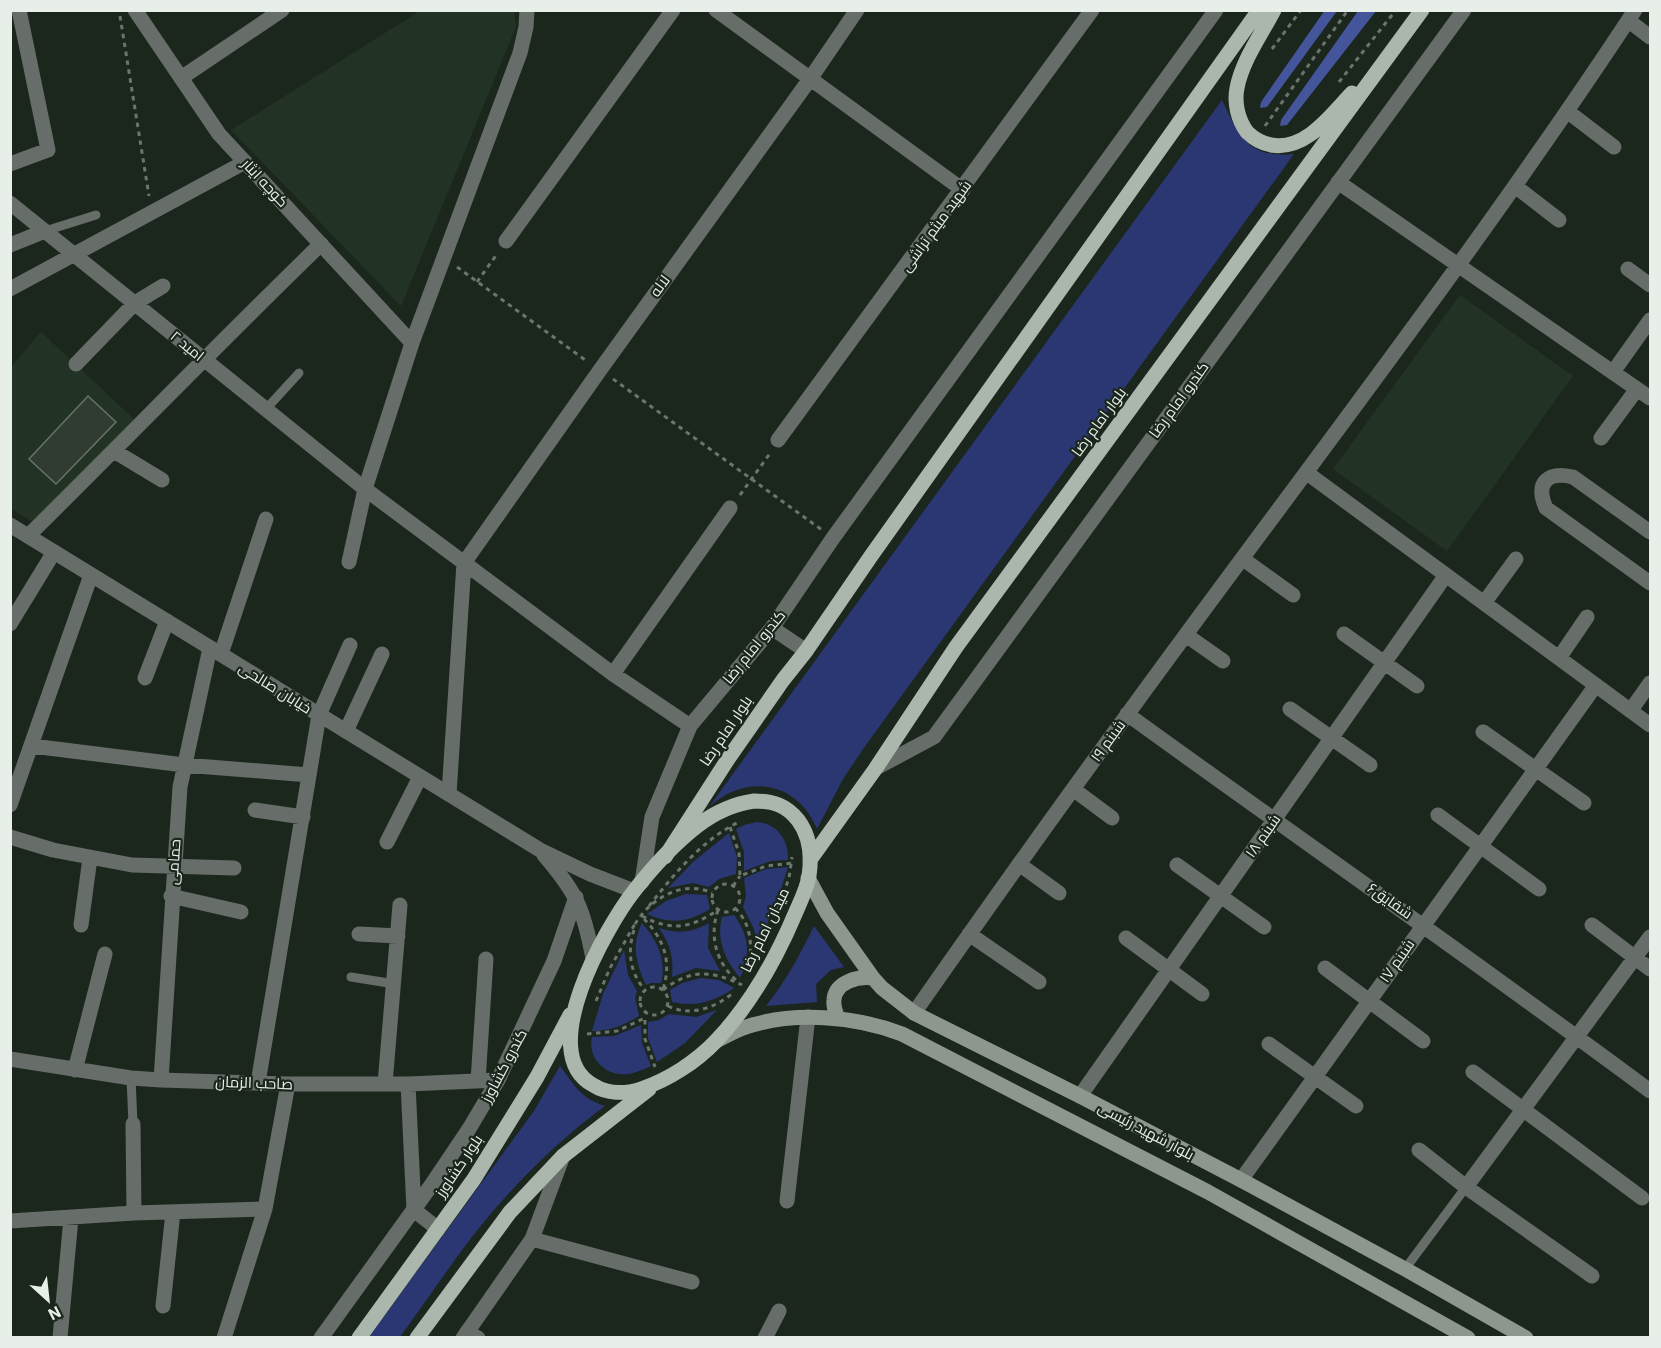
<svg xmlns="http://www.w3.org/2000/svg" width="1661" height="1348" viewBox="0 0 1661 1348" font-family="Roboto,Cairo,sans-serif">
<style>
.built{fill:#223326}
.green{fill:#2b3773}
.forest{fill:#45559c}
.building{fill:#303c32;stroke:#667368;stroke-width:1.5}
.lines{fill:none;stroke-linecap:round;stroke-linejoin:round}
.path{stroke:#6b756d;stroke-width:3;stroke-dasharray:4.5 4.5;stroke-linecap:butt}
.service{stroke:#676d68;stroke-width:9}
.minor{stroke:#676d68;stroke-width:15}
.tertiary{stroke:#676d68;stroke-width:15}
.secondary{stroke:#8d978e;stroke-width:15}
.primary{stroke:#abb7ac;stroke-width:15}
.labels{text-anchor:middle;stroke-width:4.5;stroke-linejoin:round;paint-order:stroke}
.street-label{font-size:15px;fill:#e7efe8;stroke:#1b271d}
</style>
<rect width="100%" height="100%" fill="#1b271d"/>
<path class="built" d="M420 11H514L516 27 401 306 231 130Z
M1460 295 1573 376 1447 551 1333 469Z
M41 332 135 420 35 523 11 509V367Z"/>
<path class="green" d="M1222 100C1240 138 1248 158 1294 154L863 749 843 779 817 829C797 781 746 773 709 807Z
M756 822C777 823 789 840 788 860L771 861 744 871V852L736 829 744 825Z
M729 833 737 857 736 874 719 879 709 887 693 883 668 888 694 861Z
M788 867 777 902 757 948 754 929 743 907 746 896 744 878 766 869Z
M686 894 707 895 710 909C689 922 670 925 647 914L666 901Z
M734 915C749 935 751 955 740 978 725 960 716 940 722 917Z
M642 923C657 940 667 960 661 983H651L646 985C636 963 631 946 642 923Z
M709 923 708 948 720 971 696 968 672 977C674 957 670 944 659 928 677 934 692 933 709 923Z
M814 926 844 967 831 970 816 984 817 1002 766 1006C786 981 800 955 814 926Z
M624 950 628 975 637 991 635 998 639 1016C624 1025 610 1031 592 1031L603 994Z
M701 978 719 980 734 988C714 1002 696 1007 672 1002L670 990 682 983Z
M717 1010 685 1043 657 1062 648 1038V1022L659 1020 669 1014 696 1017Z
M641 1025 642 1043 651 1066C644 1069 636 1073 628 1074 607 1077 587 1059 592 1037L614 1036Z
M560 1066C575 1086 580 1098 605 1106 567 1134 533 1166 501 1202 464 1243 433 1292 400 1337H369L534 1111Z"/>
<path class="forest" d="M1325 10 1337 11 1267 107 1260 108 1261 102Z
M1358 11H1376L1287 125 1280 126 1281 120Z"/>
<path class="building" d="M88 396 116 422 56 484 29 459Z"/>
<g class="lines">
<path class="path" d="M120 16 149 196
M1272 49 1301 10
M1339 82 1396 10
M1265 126 1348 10
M457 267 588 362
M477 282 497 254
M613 379 822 530
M740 495 771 452
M730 827 739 853 740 876 766 866 792 863
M712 898a14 14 0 1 1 28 0a14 14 0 1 1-28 0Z
M733 886 740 876
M649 906C674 874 702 840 739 822
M735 908C752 925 752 945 749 967
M718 910C709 936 716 962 736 980
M777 911 789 878 792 857
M642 916C672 932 691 928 718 910
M644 919C664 939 672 962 663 989
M635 924C650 899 683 879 712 893
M634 930C627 952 630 973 645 990
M640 1001a14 14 0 1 1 28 0a14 14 0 1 1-28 0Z
M663 990C691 969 711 970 742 985
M596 1001 610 968 636 922
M668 1006C690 1017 715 1008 733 993
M587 1034 617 1031 645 1018V1039L655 1067"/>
<path class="service" d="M45 231 96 215
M266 409 299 373
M351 977 395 984
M131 1078 133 1124
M1405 1269 1466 1187"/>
<path class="minor" d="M716 10 963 190
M181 78 282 10
M1567 111 1614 147
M10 164 48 150 19 10
M1338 182 1650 398
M1515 186 1559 220
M10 203 365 489 613 674 690 726
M506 241 673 10
M10 245 45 231
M1628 269 1650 285
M10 289 245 162
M76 364 135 303 163 286
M1613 372 1650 320
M1601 438 1637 389
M778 440 1092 10
M114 451 162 480
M1307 473 1650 725
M1650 532 1573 477C1547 471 1535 483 1546 508L1650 583
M28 536C126 439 222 340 321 244
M1243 559 1293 595
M349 562 365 489
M1484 603 1516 559
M10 624 54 552
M772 628 806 651
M1344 634 1417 686
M1186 635 1223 661
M221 654 266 519
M1559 658 1587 617
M613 674 730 508
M145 678 167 621
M1290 709 1370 765
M1631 710 1650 683
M1127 714C1301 840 1478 963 1650 1091
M346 731 382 654
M1483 732 1584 803
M32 746 184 765 309 775
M876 768 934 737 1464 10
M1073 789 1112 818
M449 794 464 563 600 370 810 79 857 10
M10 805 91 575
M255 810 303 817
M1438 815 1539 889
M10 837 53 850 132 865 234 868
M387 842 420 777
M1019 864 1059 893
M1177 865 1264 927
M642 882 652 817 690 726 772 628 833 538 1216 10
M171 896 241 912
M81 925 90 858
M1592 925 1650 969
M359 934 398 936
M969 934 1039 982
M1126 938 1202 994
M1325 968 1423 1041
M914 1013C984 913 1055 813 1127 715 1297 481 1476 252 1635 10
M1269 1044 1356 1106
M10 1059 131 1078 161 1080 288 1084H408L498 1080
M75 1070 105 954
M1473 1072 1642 1198
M161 1080 180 787 210 648
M478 1081 486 959
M258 1083 319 715 350 645
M385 1084 400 905
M408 1084 414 1210 438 1229
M1080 1096 1446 575
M133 1124 134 1213
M1419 1150 1466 1187 1592 1276
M1241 1180 1596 685
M1466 1187 1650 937
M787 1201 808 1017
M10 1221 134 1213 265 1209
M532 1239 692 1282
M163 1306 173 1212
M60 1338 71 1218
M224 1338 265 1209 288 1084
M321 1338 430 1187 469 1129 498 1080 554 961 576 897
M463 1338 532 1239 563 1156
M765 1338 779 1311"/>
<path class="tertiary" d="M135 10 219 134 412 343
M1629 21 1650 37
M365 489 412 343 520 53 526 27 527 10
M10 525 540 850 590 874 634 891
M544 855C577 893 584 910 593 959
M467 1332 478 1338"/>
<path class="secondary" d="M808 878 827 913 873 978 882 988 914 1013 1080 1096 1241 1180 1405 1269 1526 1338
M838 1019C836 1013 833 1007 834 1000 835 982 858 976 873 978
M716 1041C726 1036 736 1030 746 1027 794 1011 855 1016 902 1034L1208 1192 1468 1338"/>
<path class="primary" d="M1274 10C1261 35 1242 61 1237 88 1234 103 1238 120 1247 132 1254 139 1261 143 1271 145 1306 151 1331 115 1352 93
M754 801C773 801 786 805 798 820 810 836 812 856 809 876 807 889 800 902 795 914 776 959 750 1005 716 1041 696 1062 668 1080 641 1089 625 1094 607 1094 593 1085 534 1053 606 927 634 891 652 868 674 844 697 826 714 813 733 804 754 801Z
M665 857 728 759 783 680 806 651 871 556 1259 10
M810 860 876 768 956 647 1422 10
M359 1338 474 1179 537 1077 570 1015
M417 1338 510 1212 563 1156 649 1089"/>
</g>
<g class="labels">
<g class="street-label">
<text transform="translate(265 183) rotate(47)" y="5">کوچه ایثار</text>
<text transform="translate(936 226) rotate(-54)" y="5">شهید میثم تراشی</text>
<text transform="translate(660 286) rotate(-54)" y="5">لاله</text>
<text transform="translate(187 346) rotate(39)" y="5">امید ۲</text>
<text transform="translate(1179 400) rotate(-54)" y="5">کندرو امام رضا</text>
<text transform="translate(1099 422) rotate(-54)" y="5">بلوار امام رضا</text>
<text transform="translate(754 647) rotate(-51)" y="5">کندرو امام رضا</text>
<text transform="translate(275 688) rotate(32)" y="5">خیابان صالحی</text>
<text transform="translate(726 731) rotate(-56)" y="5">بلوار امام رضا</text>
<text transform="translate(1108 741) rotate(-54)" y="5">شبنم ۱۹</text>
<text transform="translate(1263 836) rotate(-55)" y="5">شبنم ۱۸</text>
<text transform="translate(174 862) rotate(-86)" y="5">حمامی</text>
<text transform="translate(1390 901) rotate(35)" y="5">شقایق۶</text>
<text transform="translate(765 930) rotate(-64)" y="5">میدان امام رضا</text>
<text transform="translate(1397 961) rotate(-55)" y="5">شبنم ۱۷</text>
<text transform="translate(504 1066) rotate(-62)" y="5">کندرو کشاورز</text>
<text transform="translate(254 1083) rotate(2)" y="5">صاحب الزمان</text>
<text transform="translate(1146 1131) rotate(28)" y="5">بلوار شهید رئیسی</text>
<text transform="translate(459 1166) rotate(-56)" y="5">بلوار کشاورز</text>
</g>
</g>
<rect width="1661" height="1348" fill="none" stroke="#e7efe8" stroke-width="24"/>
<g transform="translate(48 1300) rotate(153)" stroke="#1b271d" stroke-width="4.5" paint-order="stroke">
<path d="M0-4.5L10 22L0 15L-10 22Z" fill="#e7efe8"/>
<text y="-9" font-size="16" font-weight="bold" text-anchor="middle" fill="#e7efe8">N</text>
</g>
</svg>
